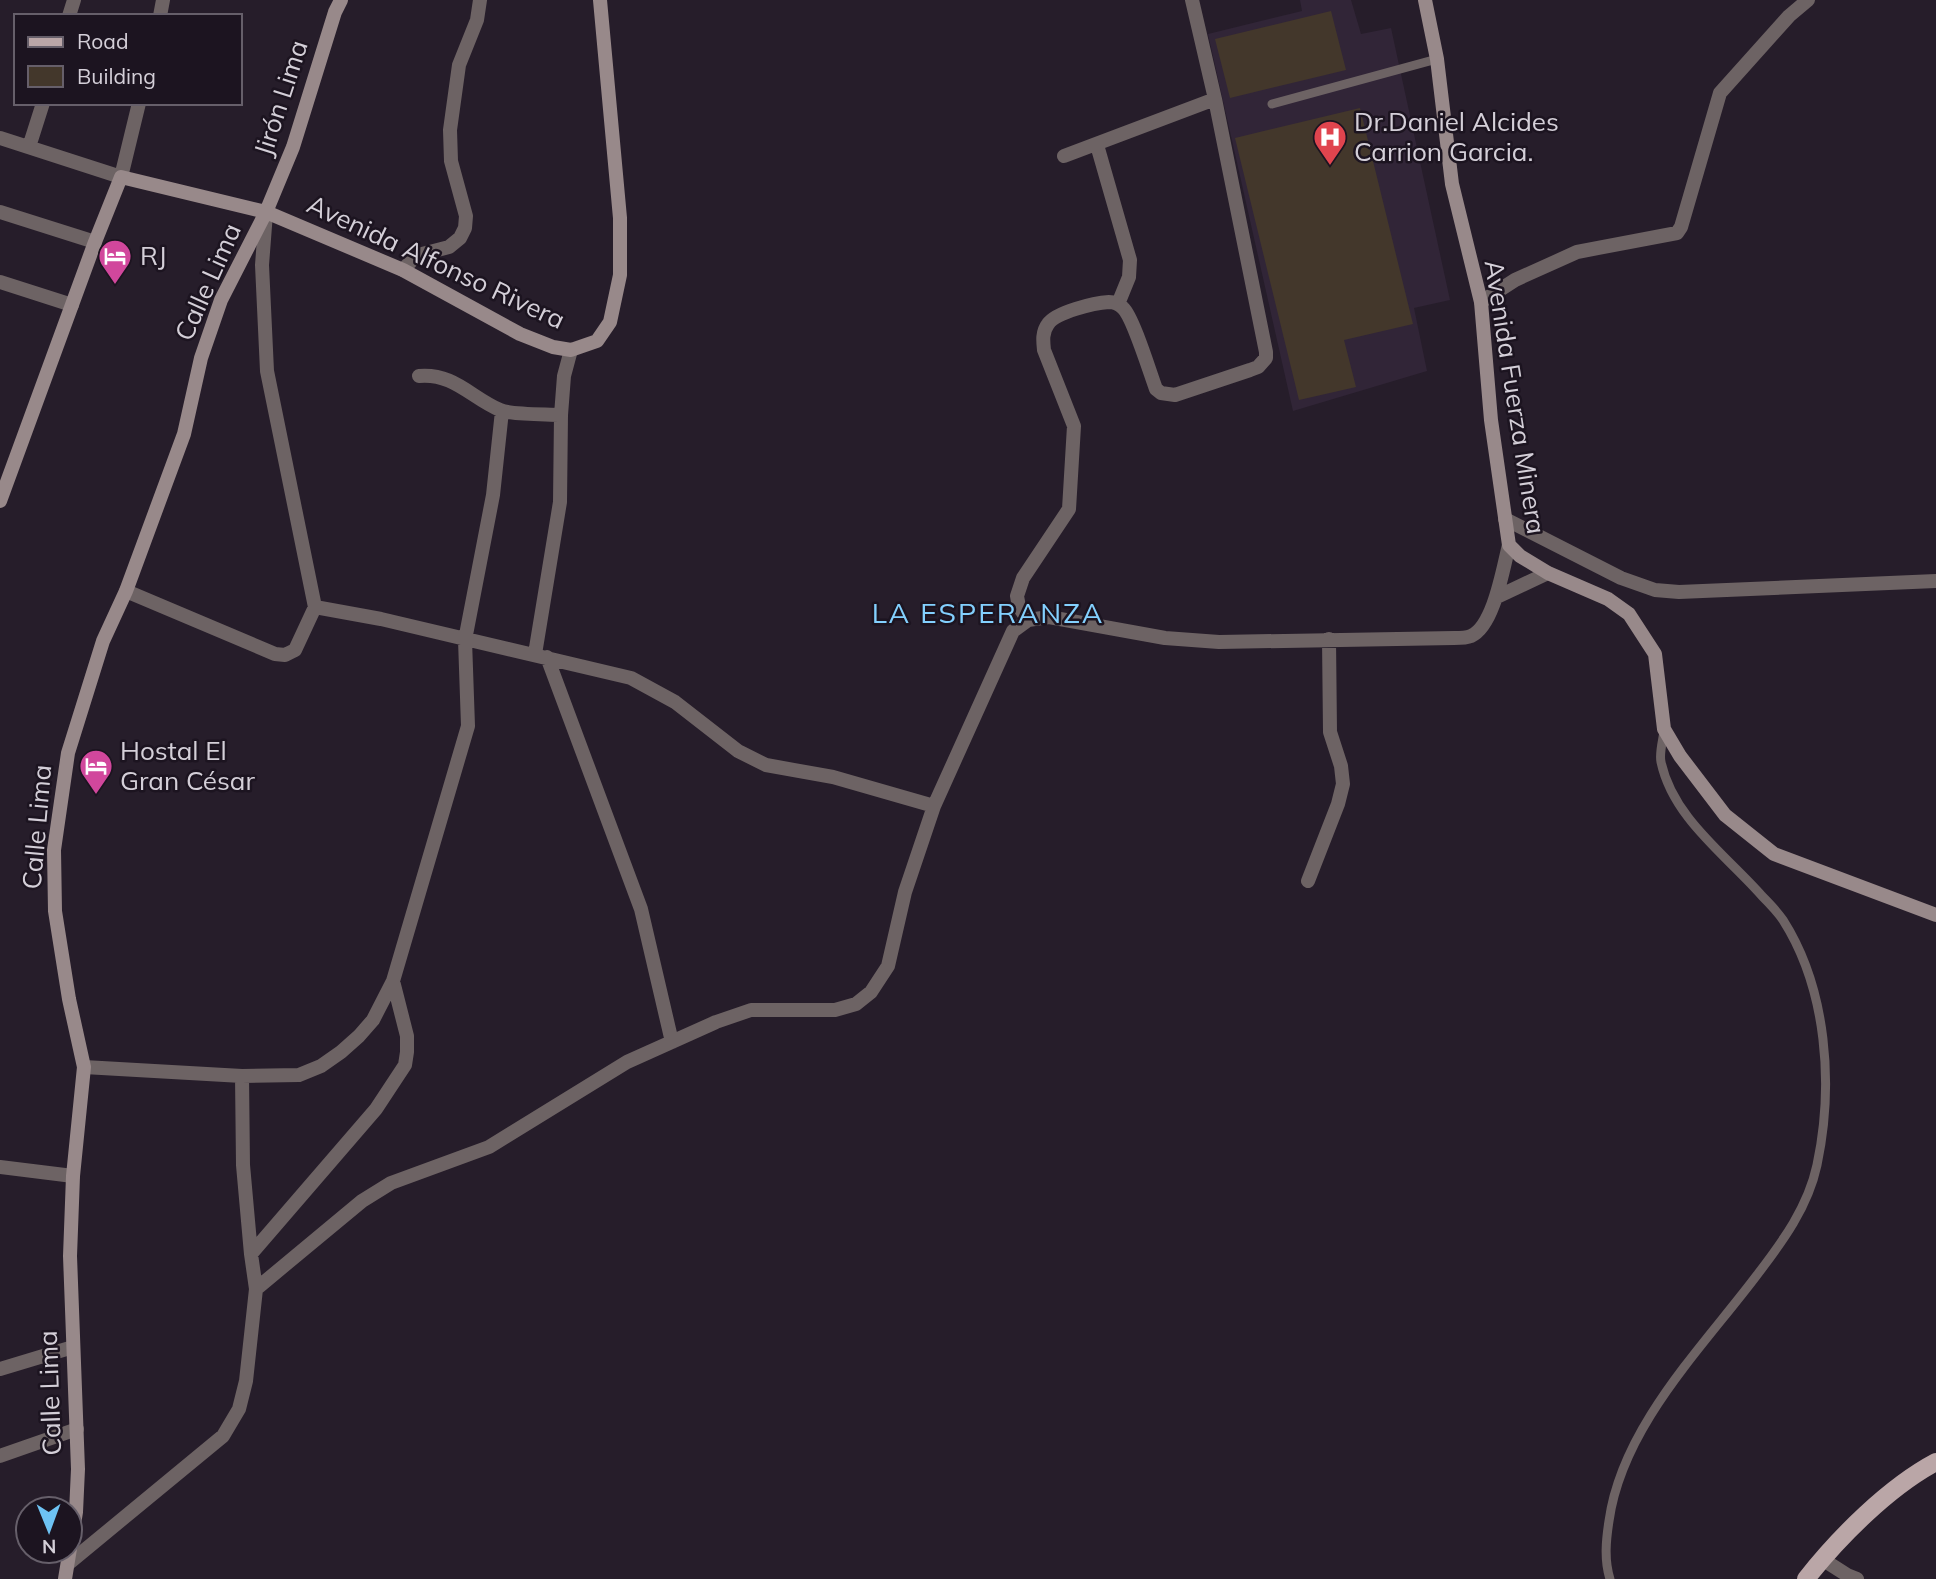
<svg xmlns="http://www.w3.org/2000/svg" width="1936" height="1579" viewBox="0 0 1936 1579" font-family="Mulish,sans-serif">
<style>
.built{fill:#312537}
.building{fill:#43372b}
.lines{fill:none;stroke-linecap:round;stroke-linejoin:round}
.lane{stroke:#6d6364;stroke-width:9}
.street{stroke:#6d6364;stroke-width:14}
.secondary{stroke:#98898a;stroke-width:14}
.primary{stroke:#baa6a7;stroke-width:18}
.labels{text-anchor:middle;stroke-width:5;stroke-linejoin:round;paint-order:stroke}
.street-label{font-size:26px;fill:#d4cfd8;stroke:#1c1420}
.poi-label{font-size:26px;fill:#d4cfd8;stroke:#1c1420;text-anchor:start}
.neighbourhood-label{font-size:28px;letter-spacing:2px;fill:#83d0fe;stroke:#1c1420}
</style>
<rect width="100%" height="100%" fill="#261d2a"/>
<path class="built" d="M1300 0H1351L1361 34 1391 28 1450 300 1414 308 1427 371 1293 411 1208 34 1302 11Z"/>
<path class="building" d="M1331 11 1346 70 1230 98 1215 39Z
M1360 108 1413 324 1344 340 1356 387 1299 400 1235 138Z"/>
<g class="lines">
<path class="lane" d="M1272 104 1437 59
M1610 1579C1604 1560 1606 1540 1609 1521 1622 1427 1702 1348 1757 1275 1783 1241 1808 1207 1817 1165 1834 1085 1827 989 1783 920 1777 911 1769 903 1762 896 1726 855 1673 818 1661 762 1659 753 1663 740 1664 731"/>
<path class="street" d="M69 16 74 0
M160 16 163 0
M0 138 121 177 139 103
M1097 145 1130 260 1129 277 1118 304
M29 147 43 103
M1064 156 1215 99
M0 212 95 242
M266 213 262 265 267 371 315 607 381 619 631 678 675 702 738 751 766 765 833 777 934 806
M403 270 413 259 422 254 449 247 460 238 465 228 466 216 451 161 450 130 459 65 477 20 480 0
M0 282 72 305
M1481 302 1515 280 1577 252 1677 233 1681 227 1720 93 1789 16 1808 0
M419 376C454 373 470 397 500 410 512 415 546 414 561 415
M1505 519 1621 578 1655 590 1679 592 1936 581
M126 591 275 654 285 655 295 650 315 607
M1497 597 1548 573
M1028 620 1019 607 1017 596 1023 578 1069 509 1074 426 1044 350C1043 341 1042 332 1048 324 1056 312 1094 303 1109 302 1114 302 1119 304 1123 308 1133 317 1150 373 1156 389L1161 393 1175 395 1250 370 1258 367 1266 358V352L1215 99 1192 0
M535 654 560 502 561 415 564 376 571 350
M547 657 641 909 672 1042
M1308 881 1338 804 1343 784 1341 766 1330 732 1329 639
M84 1067 242 1076 299 1075 321 1066 341 1052 359 1036 373 1020 393 981 468 726 465 640 493 495 502 411
M0 1167 73 1176
M251 1254 376 1109 405 1065 407 1052V1036L393 981
M256 1289 362 1201 391 1183 489 1147 627 1062 716 1022 751 1010H835L856 1004 871 992 888 966 905 892 934 806 1013 631 1028 620 1049 617 1165 638 1219 642 1454 638C1459 638 1466 638 1471 636 1494 626 1503 568 1509 545
M0 1369 73 1347
M0 1456 77 1429
M1822 1559 1847 1575 1857 1579
M69 1563 223 1436 239 1409 246 1381 256 1289 251 1254 243 1165 242 1076"/>
<path class="secondary" d="M1425 0 1437 59 1452 184 1481 302 1491 420 1509 545 1520 556 1548 573 1608 599 1629 614 1655 654 1664 729 1680 756 1725 815 1774 854 1936 915
M0 501 95 242 121 177 266 212 403 270 520 334 553 347 571 350 597 341 610 322 620 275V218L600 0
M65 1579 76 1512 78 1469 70 1256 73 1176 84 1067 69 999 55 911 54 850 68 753 103 641 126 591 184 434 201 358 221 300 266 212 293 147 335 12 341 0"/>
<path class="primary" d="M1806 1579C1839 1537 1889 1487 1936 1462"/>
</g>
<defs>
<symbol id="hospital-pin" viewBox="-11 -11 22 30"><path d="M0 17L-7.5 6A9.5 9.5 0 1 1 7.5 6Z" fill="#e0444e" stroke="#1c1420"/><path d="M-5-5h3v3.5h4V-5h3V5h-3V1.5h-4V5h-3Z" fill="#fff"/></symbol>
<symbol id="hotel-pin" viewBox="-11 -11 22 30"><path d="M0 17L-7.5 6A9.5 9.5 0 1 1 7.5 6Z" fill="#d1479c" stroke="#1c1420"/><path d="M-6-4.5h1.5V1H6V5H4.5V3h-9V5H-6ZM-4 0a1.8 1.8 0 1 1 3.6 0ZM.5 0V-2.5h3Q6-2.5 6 0Z" fill="#fff"/></symbol>
</defs>
<g fill-rule="evenodd">
<use href="#hospital-pin" x="1311" y="118" width="38" height="52"/>
<use href="#hotel-pin" x="96" y="237" width="38" height="52"/>
<use href="#hotel-pin" x="77" y="747" width="38" height="52"/>
</g>
<g class="labels">
<g class="street-label">
<text transform="translate(281 98) rotate(-72)" y="9">Jirón Lima</text>
<text transform="translate(436 262) rotate(25)" y="9">Avenida Alfonso Rivera</text>
<text transform="translate(208 282) rotate(-66)" y="9">Calle Lima</text>
<text transform="translate(1515 397) rotate(81)" y="9">Avenida Fuerza Minera</text>
<text transform="translate(37 827) rotate(-85)" y="9">Calle Lima</text>
<text transform="translate(50 1393) rotate(-92)" y="9">Calle Lima</text>
</g>
<g class="poi-label">
<text x="1354" y="131">Dr.Daniel Alcides<tspan x="1354" dy="30">Carrion Garcia.</tspan></text>
<text x="140" y="265">RJ</text>
<text x="120" y="760">Hostal El<tspan x="120" dy="30">Gran César</tspan></text>
</g>
<g class="neighbourhood-label">
<text x="988" y="623">LA ESPERANZA</text>
</g>
</g>
<rect x="14" y="14" width="228" height="91" fill="#1c1420" stroke="#665f6a" stroke-width="2"/>
<rect x="28" y="37" width="35" height="10" fill="#baa6a7" stroke="#665f6a" stroke-width="2"/>
<text x="77" y="49" font-size="21" fill="#d4cfd8">Road</text>
<rect x="28" y="66" width="35" height="21" fill="#43372b" stroke="#665f6a" stroke-width="2"/>
<text x="77" y="84" font-size="21" fill="#d4cfd8">Building</text>
<g transform="translate(49 1530) rotate(179)"><circle r="33" fill="#1c1420" stroke="#665f6a" stroke-width="2"/>
<path d="M0-5L12 26L0 18L-12 26Z" fill="#6dc2f3"/>
<text y="-10" font-size="19" font-weight="bold" text-anchor="middle" fill="#d4cfd8">N</text>
</g>
</svg>
